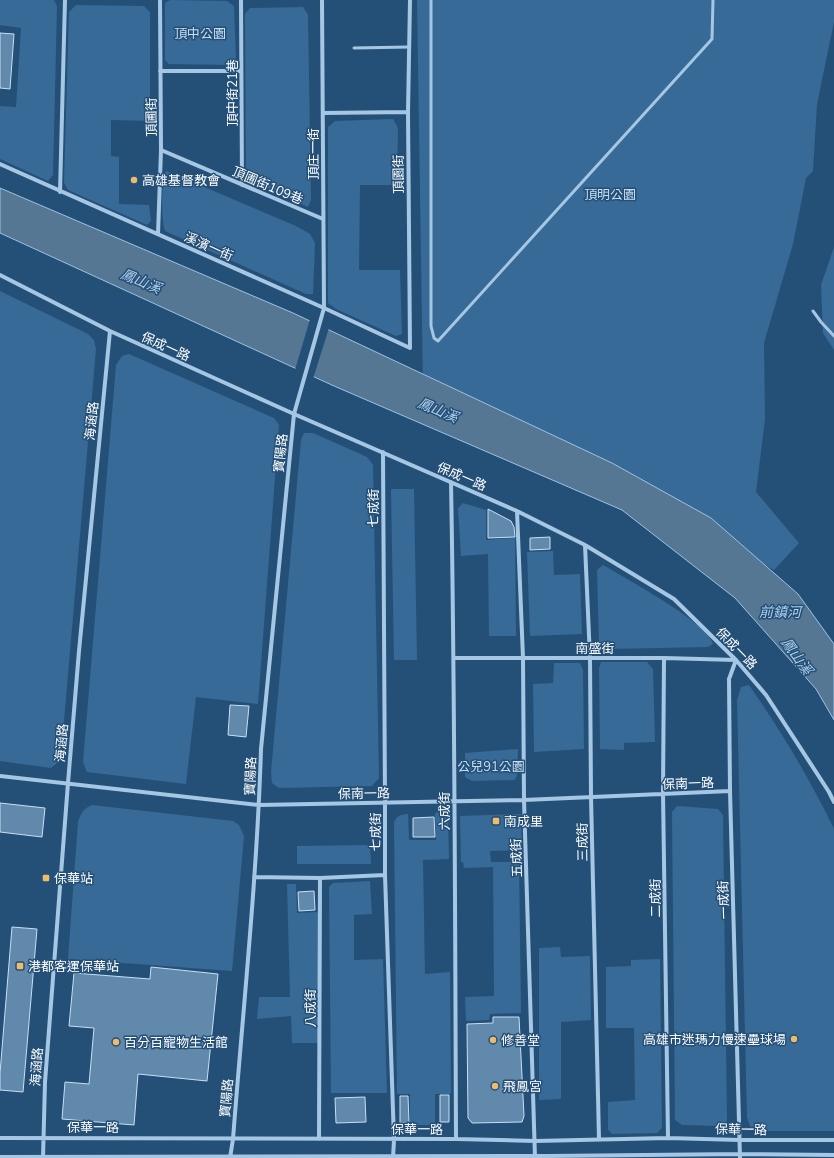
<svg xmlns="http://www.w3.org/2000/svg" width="834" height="1158" viewBox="0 0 834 1158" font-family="'Nunito Sans','Noto Sans TC',sans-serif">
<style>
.green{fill:#376a96}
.water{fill:#567794;stroke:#9ac3e4}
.pier{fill:#245078}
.building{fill:#6189ac;stroke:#c8dff3}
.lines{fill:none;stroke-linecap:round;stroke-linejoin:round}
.service{stroke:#a5c7e3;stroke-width:3}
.minor{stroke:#a5c7e3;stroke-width:4}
.poi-dot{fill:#edbb69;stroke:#245078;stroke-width:1.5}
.labels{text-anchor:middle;stroke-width:3;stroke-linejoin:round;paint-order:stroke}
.park-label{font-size:13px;fill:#c8dff3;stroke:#245078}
.street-label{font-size:13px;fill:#fff;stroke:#245078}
.poi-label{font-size:13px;fill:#fff;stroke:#245078;text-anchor:start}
.water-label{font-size:14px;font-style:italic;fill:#b0d1eb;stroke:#245078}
</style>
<rect width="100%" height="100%" fill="#245078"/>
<path class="green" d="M0 0H54L57 6 53 175 48 181 0 159V106L16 107 21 28 0 25Z
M170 0 227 1 234 6 236 60 232 65 169 64 165 60V3Z
M417 0H834V22L817 104 813 171 806 178 793 244 764 343 765 419 756 492 799 543 774 570 593 461 423 386Z
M76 5 144 6 150 12V121L111 120V156L119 157V204L149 205 151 221 147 225 68 190 64 183 69 12Z
M303 7 308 15 311 200 308 207 252 182 246 175 245 14 250 8Z
M393 119 398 128 397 185H360L359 270H400L402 334 396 336 336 309 328 303V127L335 121Z
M166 171 169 172 296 226 310 234 315 243 313 294H306L165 231C161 218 161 184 166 171Z
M834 247V350L823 333 821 285Z
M0 291 88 334 94 340 96 349 61 756 56 764 51 768 0 761Z
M129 354 274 418 279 425 258 704 196 697 186 784 87 772 83 762 116 365 122 356Z
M304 433H313L367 457 373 465 379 778 372 786 279 788 272 783 271 772 301 440Z
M391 489H414L417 660H394Z
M463 503 486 510V540L515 538 516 636H489L488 554 461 556 458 508Z
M553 551 554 575 580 574 582 634 530 636 527 552Z
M603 565C625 578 707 622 713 644L708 647 608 649 599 644 597 570Z
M601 662H647L653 669 655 742 624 743V750L600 749 599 668Z
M554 663H580L583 670 584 749 534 752 533 684 553 683Z
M749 685C781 731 810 779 834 829V1131H752L747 1118 737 700 741 687Z
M518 749 517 775 515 780 472 781 465 777V753Z
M92 805 233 821 239 825 244 836 232 971 68 959 78 822C81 813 83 809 92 805Z
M677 806 718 809 723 815 727 1121 721 1126 682 1125 675 1120 672 812Z
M443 812 448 816 449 859 423 860 425 974 450 972 451 1094H435V1125H410V1094H397L394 823C397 815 400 815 408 814L409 840H436L435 813Z
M521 814 522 850 490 851 491 862H519L521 1013 490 1014 489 1020 466 1021 465 997 494 996 493 867 464 868 463 862H461L460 816Z
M370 845 371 864H297V846Z
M370 881 372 914 354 915V960L383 959 387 1093H331L329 887 333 883Z
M287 884H296L297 913 318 912 320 1043H292L291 1016 257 1019 259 997H290Z
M560 947 561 957 590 956 591 1020 561 1022V1099L539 1100V948Z
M660 959 662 1128 657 1133 612 1134 608 1130V1102L635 1100 634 1028H606V967L631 966V960Z"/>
<path class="water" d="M0 188 293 313 612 463 711 518 798 594 834 644V720L816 689 735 598 622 510 334 386 0 233Z"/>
<path class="pier" d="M310 319 329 328 313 379 295 370Z"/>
<path class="building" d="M0 33 14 34 10 89 0 88Z
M488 509 511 521 514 527 515 537 488 538Z
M550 537V549L530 550V538Z
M230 705 249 706 246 737 228 735Z
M0 803 45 808 42 837 0 832Z
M434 817 435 837H413V818Z
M314 891 315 910 299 911 298 892Z
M12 927 37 929 23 1092 0 1090V1073Z
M151 967 218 974 207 1081 138 1074 134 1125 62 1119 65 1082 89 1084 94 1028 69 1026 74 973 150 979Z
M493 1017H519L524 1116 522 1122 472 1123 468 1118 467 1024 493 1023Z
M440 1095H449V1122H440Z
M400 1096H408L409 1123H400Z
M365 1097 366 1122 336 1123 335 1098Z"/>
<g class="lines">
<path class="service" d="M431 0V326L434 338 438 341 712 39 713 0
M354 48 409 47
M813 311 821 322 834 336"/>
<path class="minor" d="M241 0 242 185
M160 71H241
M323 113 408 112
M161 150 323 219
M0 164 324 308 410 348 408 112 410 0
M60 192 65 0
M158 234 161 150 160 0
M0 275 110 331 294 414 517 511 585 545 674 599 736 660 766 695 829 792 834 802
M383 452 385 802V875L394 1140 393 1158
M451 482C455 701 455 920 456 1139
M517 511 523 658 524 800 535 1158
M585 545 590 658 591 797 599 1139
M454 658H664L736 660 729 679 730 791 740 1158
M664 658 663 793 668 1138
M0 776 259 805 524 800 730 791
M254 877 320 878 385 875
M0 1138 456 1139 535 1141 668 1138 740 1140H834
M319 1139 320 878
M0 1157 549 1156 740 1154 834 1155
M43 1158 45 1082 68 783 79 651 110 331
M230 1158 233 1139C243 1009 257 879 261 749L294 414 324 308 322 0"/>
</g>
<g class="poi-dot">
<circle cx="134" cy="180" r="4"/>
<rect x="492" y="817" width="8" height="8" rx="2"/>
<rect x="42" y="874" width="8" height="8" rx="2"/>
<rect x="16" y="962" width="8" height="8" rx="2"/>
<circle cx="794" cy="1039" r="4"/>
<circle cx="493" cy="1040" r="4"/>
<circle cx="116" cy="1042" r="4"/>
<circle cx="495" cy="1086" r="4"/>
</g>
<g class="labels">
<g class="park-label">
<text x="200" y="38">頂中公園</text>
<text x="610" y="199">頂明公園</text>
<text x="491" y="771">公兒91公園</text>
</g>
<g class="street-label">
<text transform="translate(232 93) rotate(-90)" y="5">頂中街21巷</text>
<text transform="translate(151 117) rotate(-91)" y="5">頂圃街</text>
<text transform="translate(313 154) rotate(-90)" y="5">頂庄一街</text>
<text transform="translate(398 174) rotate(-91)" y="5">頂園街</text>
<text transform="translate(268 185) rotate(23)" y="5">頂圃街109巷</text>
<text transform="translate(209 246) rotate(24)" y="5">溪濱一街</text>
<text transform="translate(166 346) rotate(24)" y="5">保成一路</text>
<text transform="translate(91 421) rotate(-84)" y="5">海涵路</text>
<text transform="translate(280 453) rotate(-84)" y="5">寶陽路</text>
<text transform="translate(462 476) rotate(23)" y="5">保成一路</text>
<text transform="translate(373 508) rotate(-90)" y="5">七成街</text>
<text x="595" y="653">南盛街</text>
<text transform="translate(737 648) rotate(46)" y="5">保成一路</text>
<text transform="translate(61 743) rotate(-85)" y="5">海涵路</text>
<text transform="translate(250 776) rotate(-88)" y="5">寶陽路</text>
<text transform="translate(688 783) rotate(-2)" y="5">保南一路</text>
<text transform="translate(364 793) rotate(-1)" y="5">保南一路</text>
<text transform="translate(444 811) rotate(-90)" y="5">六成街</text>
<text transform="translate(375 832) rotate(-89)" y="5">七成街</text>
<text transform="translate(582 842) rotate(-91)" y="5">三成街</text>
<text transform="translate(516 858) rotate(-92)" y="5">五成街</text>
<text transform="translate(655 898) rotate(-91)" y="5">二成街</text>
<text transform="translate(723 900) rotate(-92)" y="5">一成街</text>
<text transform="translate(310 1008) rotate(-90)" y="5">八成街</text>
<text transform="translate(36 1067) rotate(-86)" y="5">海涵路</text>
<text transform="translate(226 1098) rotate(-85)" y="5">寶陽路</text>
<text x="93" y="1132">保華一路</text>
<text x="417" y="1134">保華一路</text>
<text transform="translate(741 1129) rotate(1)" y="5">保華一路</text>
</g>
<g class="poi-label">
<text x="142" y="185">高雄基督教會</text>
<text x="504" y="826">南成里</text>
<text x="54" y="883">保華站</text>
<text x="28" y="971">港都客運保華站</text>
<text x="786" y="1044" text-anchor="end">高雄市迷瑪力慢速壘球場</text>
<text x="501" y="1045">修善堂</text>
<text x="124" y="1047">百分百寵物生活館</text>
<text x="503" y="1091">飛鳳宮</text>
</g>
<g class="water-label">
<text transform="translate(141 281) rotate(23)" y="5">鳳山溪</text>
<text transform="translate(438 410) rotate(23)" y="5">鳳山溪</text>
<text x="780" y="617">前鎮河</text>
<text transform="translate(797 656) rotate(54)" y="5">鳳山溪</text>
</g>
</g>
</svg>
